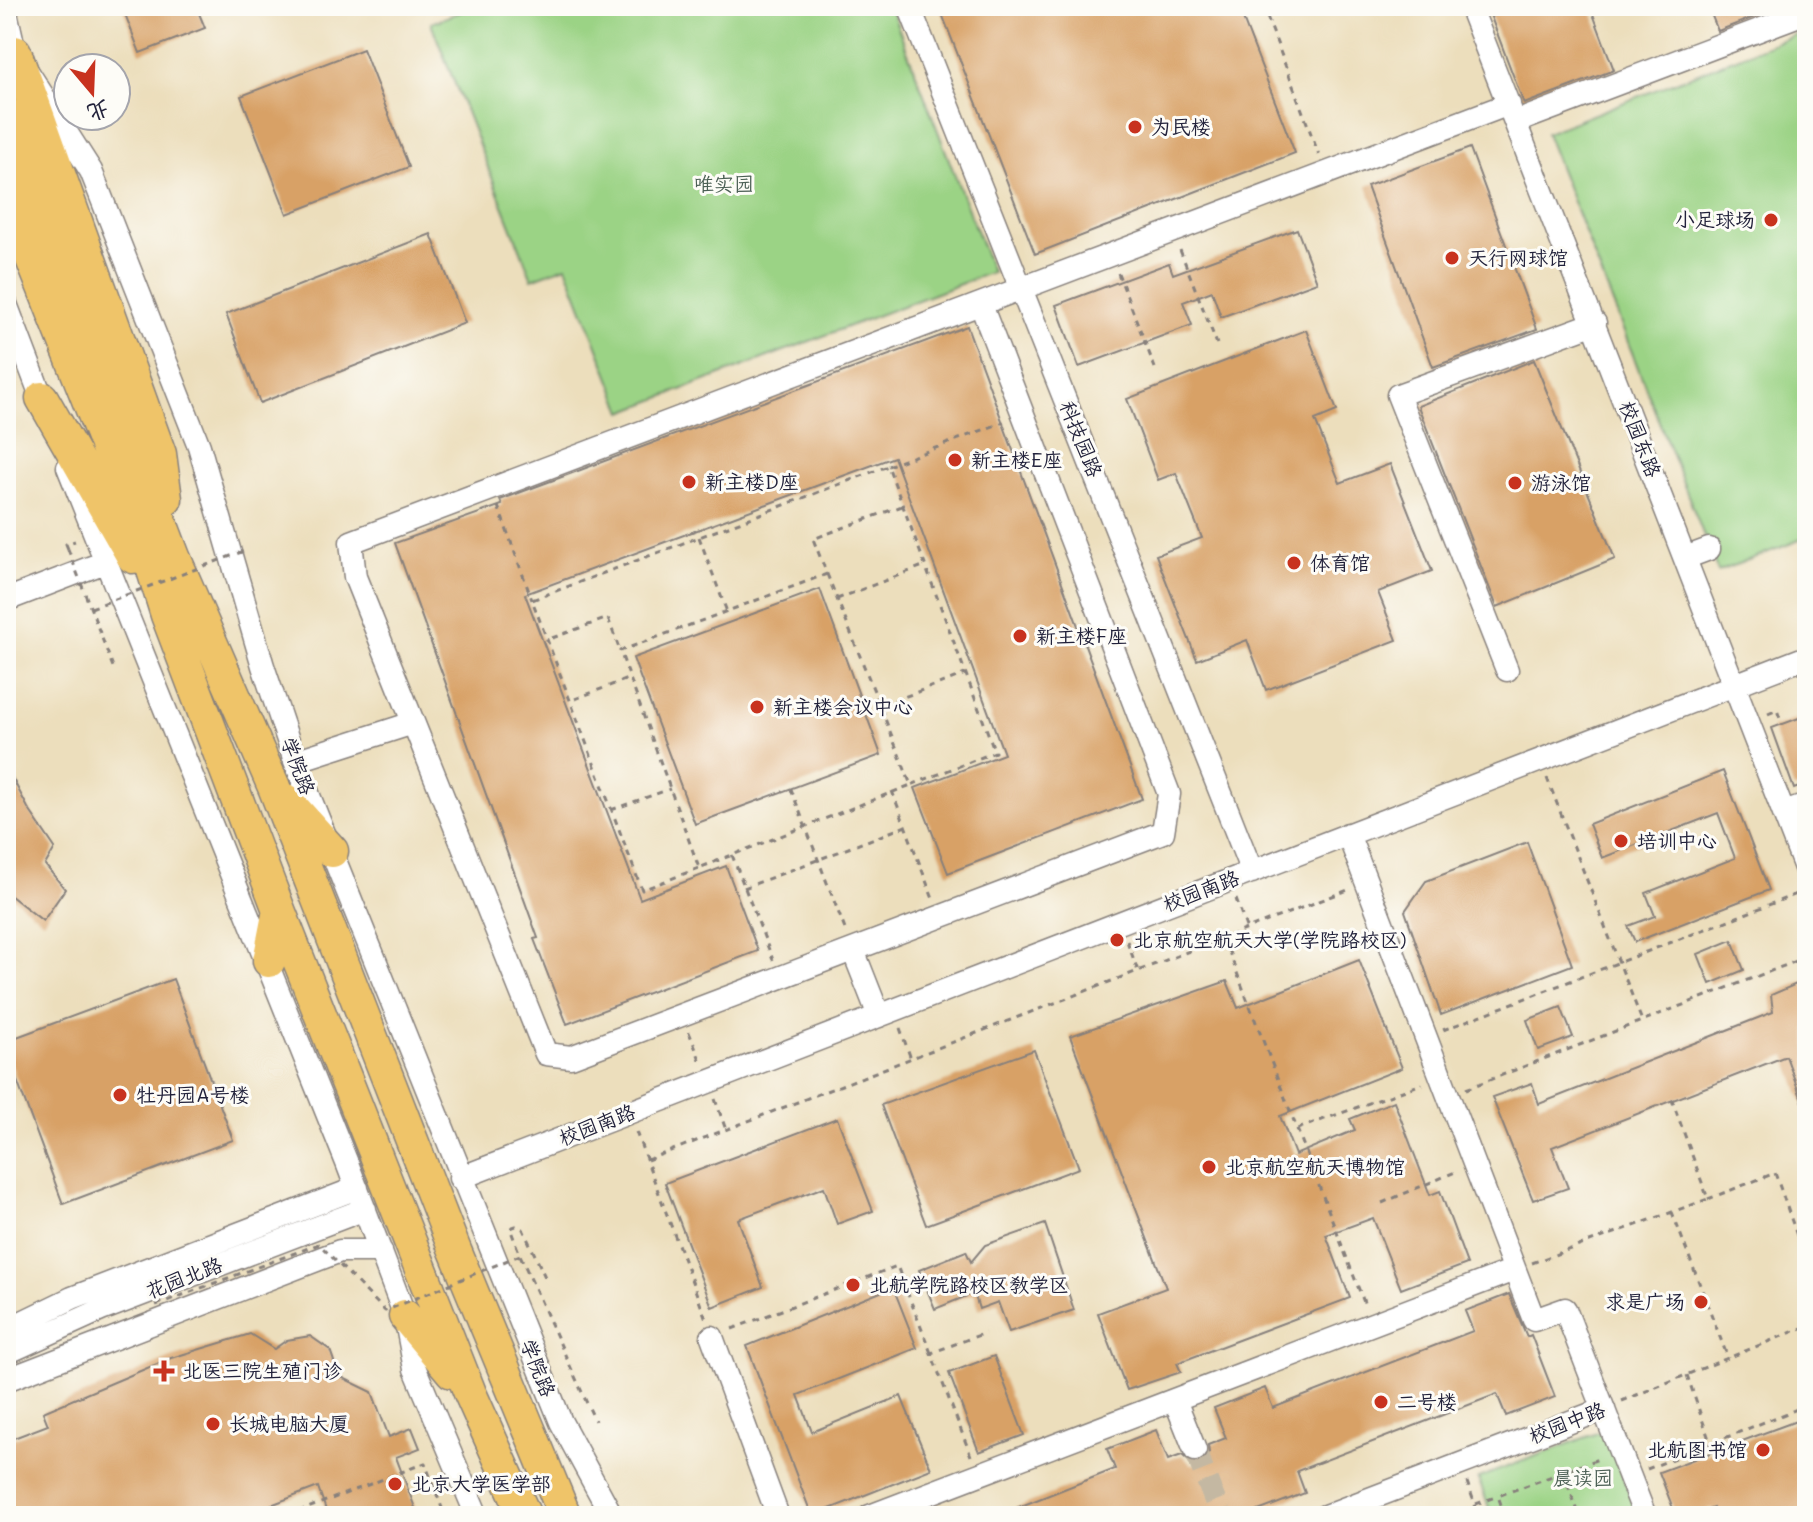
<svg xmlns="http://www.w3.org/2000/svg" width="1813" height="1522" viewBox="0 0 1813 1522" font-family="Mali,'LXGW WenKai TC',sans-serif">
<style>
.green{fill:#9bd385;stroke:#5e7a60;stroke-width:2}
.building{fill:#d8a166}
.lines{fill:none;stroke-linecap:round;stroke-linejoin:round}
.minor-tunnel{stroke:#c4b8a2;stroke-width:22;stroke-dasharray:22 11;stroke-linecap:butt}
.minor-casing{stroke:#87807c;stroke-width:25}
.highway-casing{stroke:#87807c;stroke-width:35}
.path{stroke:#87807c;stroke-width:3;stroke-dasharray:6 6;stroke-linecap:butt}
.minor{stroke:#fff;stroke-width:22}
.highway{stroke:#efc469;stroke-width:32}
.path-bridge{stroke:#87807c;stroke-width:3;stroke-dasharray:6 6;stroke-linecap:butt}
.poi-dot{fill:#c8321e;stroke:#fdfcf7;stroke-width:3}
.labels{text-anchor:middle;stroke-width:6;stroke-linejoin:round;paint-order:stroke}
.poi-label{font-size:20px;fill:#22223b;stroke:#fdfcf7;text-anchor:start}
.park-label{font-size:20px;fill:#4c6055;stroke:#fdfcf7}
.street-label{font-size:20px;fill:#22223b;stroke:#fdfcf7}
</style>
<rect width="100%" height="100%" fill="#fdfcf7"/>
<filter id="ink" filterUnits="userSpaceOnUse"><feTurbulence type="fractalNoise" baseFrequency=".0125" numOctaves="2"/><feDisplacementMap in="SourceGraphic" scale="16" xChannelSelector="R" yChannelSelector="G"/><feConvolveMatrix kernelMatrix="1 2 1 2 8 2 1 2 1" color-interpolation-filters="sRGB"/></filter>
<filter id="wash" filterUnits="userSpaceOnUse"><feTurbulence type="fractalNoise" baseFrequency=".006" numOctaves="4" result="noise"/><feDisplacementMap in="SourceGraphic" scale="32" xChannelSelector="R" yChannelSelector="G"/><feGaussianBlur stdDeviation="1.8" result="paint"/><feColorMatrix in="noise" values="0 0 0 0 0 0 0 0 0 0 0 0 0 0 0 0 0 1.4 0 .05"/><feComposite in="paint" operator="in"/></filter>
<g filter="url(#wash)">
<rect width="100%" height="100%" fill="#ecdebc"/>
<path class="green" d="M476 6H890L992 272 623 412 566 266 532 279 431 23Z
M1807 30V537L1718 572 1546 133Z
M1605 1430 1638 1516H1492L1478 1478Z"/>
<g id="blocks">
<path class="building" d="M122 6H196L205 28 140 53Z
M939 6H1238L1295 153 1035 254Z
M1497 6H1590L1614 70 1524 104 1488 9Z
M1708 6H1783L1718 31Z
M363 49 409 167 287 214 241 96Z
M1470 148 1537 329 1433 367 1367 186Z
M1297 229 1317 282 1221 317 1212 291 1183 302 1192 325 1079 367 1056 305 1169 263 1173 274Z
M431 234 465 323 260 403 226 314Z
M967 326 1142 799 948 873 915 788 1004 754 894 457 525 594 640 899 726 866 758 951 567 1024 534 939 538 938 395 543 502 505 500 500Z
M1306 330 1337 411 1315 420 1340 483 1390 464 1432 571 1378 592 1397 640 1266 690 1247 640 1197 660 1156 555 1202 538 1176 473 1158 480 1127 399Z
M1534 360 1615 559 1497 607 1418 406Z
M820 589 881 755 695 824 633 658Z
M1807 715V784L1794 789 1772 728Z
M6 766 28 808 55 848 45 865 65 889 43 921 6 892Z
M1723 771 1769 890 1635 942 1628 926 1655 916 1646 893 1735 858 1718 813 1602 858 1589 824Z
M1527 842 1572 965 1441 1015 1405 911 1426 881Z
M1732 940 1744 970 1710 984 1698 954Z
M1359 960 1402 1068 1280 1116 1295 1155 1355 1130 1350 1119 1394 1101 1430 1195 1440 1191 1467 1264 1401 1289 1373 1218 1326 1235 1350 1298 1177 1363 1181 1372 1127 1390 1098 1313 1166 1288 1070 1036 1227 981 1238 1008Z
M173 979 233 1140 63 1204 6 1051V1041Z
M1803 981 1807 992V1108H1805L1786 1056 1552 1147 1568 1188 1533 1200 1492 1097 1532 1083 1539 1104 1773 1012 1771 995Z
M1561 1007 1573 1037 1538 1050 1527 1020Z
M1034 1050 1079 1168 926 1225 881 1105Z
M837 1118 873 1211 837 1224 824 1187 738 1219 763 1287 712 1307 665 1183Z
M1045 1224 1074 1310 1009 1332 998 1302 979 1309 974 1293 935 1309 919 1270 966 1251 971 1262 985 1245Z
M893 1287 917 1348 798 1395 812 1432 901 1396 931 1469 812 1516 747 1346Z
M1509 1294 1527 1337 1531 1335 1555 1397 1506 1416 1497 1394 1297 1471 1305 1493 1245 1516H996L1115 1469 1107 1449 1156 1430 1168 1460 1182 1455 1192 1464 1201 1463 1209 1453 1208 1445 1226 1438 1214 1408 1265 1388 1273 1408 1473 1331 1465 1311Z
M250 1334 274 1349 287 1340 310 1336 330 1350 339 1376 372 1392 389 1437 412 1428 420 1448 396 1457 418 1516H328L318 1487 242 1516H6V1441L48 1425 43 1412 171 1358Z
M994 1356 1024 1435 979 1452 949 1373Z
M1807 1417V1516H1716L1713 1508 1691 1516H1676L1659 1472Z"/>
</g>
</g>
<g filter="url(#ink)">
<use href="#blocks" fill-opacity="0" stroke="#87807c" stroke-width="2"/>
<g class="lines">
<path class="minor-tunnel" d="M1195 1450 1221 1516"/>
<defs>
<path id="minor" d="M909 6 1252 872
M1470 6 1807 873
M6 12 15 52 91 171 199 446 263 666 295 761 561 1422 612 1516
M1516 122 1807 12
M6 304 46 409
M981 305 1169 794 1163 832 571 1057 546 1054 355 577 351 542 1509 104
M68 467 347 1163 405 1316 415 1369 477 1516
M1685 558 1709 549
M6 600 105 562
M1507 670 1398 395 1595 323
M295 761 413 723
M1784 813 1807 805
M1348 834 1534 1320 1565 1309 1645 1516
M853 950 879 1016
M460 1178 1807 657
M6 1330 72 1298 357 1188
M712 1337 778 1516
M6 1353 101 1310 365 1209
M6 1380 340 1251H381
M1175 1400 1195 1450
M870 1516 1514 1270
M1325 1516 1604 1409"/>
<path id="highway" d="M15 52 160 454 166 499
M6 114 174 557 274 787 454 1248 565 1516
M6 194 142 535 167 615 279 910 470 1393 525 1516
M42 398 133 557
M286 800 332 851
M269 961 279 910
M405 1316 452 1372"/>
</defs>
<use href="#minor" class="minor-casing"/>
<use href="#highway" class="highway-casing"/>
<path class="path" d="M1263 6 1319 155
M1180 250 1217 344
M1118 273 1155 368
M888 466 1004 422
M498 506 532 600
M902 506 813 539 827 574 620 651 699 868 911 785 880 706 965 674
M699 537 727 612
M68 549 66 544 75 541
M827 574 880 706
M837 599 923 566
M552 638 608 618 620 651
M575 699 630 678
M1768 714 1777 710 1782 724
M1547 778 1642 1021
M791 789 846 932
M892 791 933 899
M611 810 670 789
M732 855 773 960
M699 868 642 890 532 600 888 466 995 752 911 785
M744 888 906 826
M1236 899 1247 930
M1224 939 1297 1129 1422 1084
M1127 941 1138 971
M900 1028 911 1059
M1443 1030 1802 892
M689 1032 701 1062
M1466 1089 1807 957
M715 1099 726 1130
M1297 1129 1365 1305
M636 1132 706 1319
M647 1160 1348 890
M1708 1199 1775 1173 1807 1264
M1382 1203 1455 1172
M1672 1212 1728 1358
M1532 1263 1708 1199 1672 1100
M545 1277 523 1229 516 1226 510 1228 520 1255 595 1421
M732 1329 897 1266 931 1353
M1687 1375 1711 1445
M1622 1401 1807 1326
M971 1456 931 1353 985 1333
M1647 1469 1807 1405
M1563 1473 1580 1516
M1467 1482 1479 1516
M1476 1504 1498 1496
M287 1516 425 1463 445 1516
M1505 1516 1498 1496 1601 1458"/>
<use href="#minor" class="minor"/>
<use href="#highway" class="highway"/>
<path class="path-bridge" d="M68 549 113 667
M91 608 247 550
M156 1305 319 1244 385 1311 520 1255"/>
</g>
</g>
<g class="poi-dot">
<circle cx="1135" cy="127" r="8"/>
<circle cx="1771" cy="220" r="8"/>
<circle cx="1452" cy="258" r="8"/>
<circle cx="955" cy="460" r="8"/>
<circle cx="689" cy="482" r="8"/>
<circle cx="1515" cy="483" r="8"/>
<circle cx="1294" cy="563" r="8"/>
<circle cx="1020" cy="636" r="8"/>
<circle cx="757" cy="707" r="8"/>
<circle cx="1621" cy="841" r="8"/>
<circle cx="1117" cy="940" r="8"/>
<circle cx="120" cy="1095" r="8"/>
<circle cx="1209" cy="1167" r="8"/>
<circle cx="853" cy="1285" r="8"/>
<circle cx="1701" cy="1302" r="8"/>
<path d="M160 1359h8v8h8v8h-8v8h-8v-8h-8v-8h8z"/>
<circle cx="1381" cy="1402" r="8"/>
<circle cx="213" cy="1424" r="8"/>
<circle cx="1763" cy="1450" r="8"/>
<circle cx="395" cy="1484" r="8"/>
</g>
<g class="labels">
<g class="poi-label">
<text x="1151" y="134">为民楼</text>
<text x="1755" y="227" text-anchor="end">小足球场</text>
<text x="1468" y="265">天行网球馆</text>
<text x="971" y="467">新主楼E座</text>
<text x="705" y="489">新主楼D座</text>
<text x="1531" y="490">游泳馆</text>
<text x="1310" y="570">体育馆</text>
<text x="1036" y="643">新主楼F座</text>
<text x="773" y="714">新主楼会议中心</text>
<text x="1637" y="848">培训中心</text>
<text x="1133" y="947">北京航空航天大学(学院路校区)</text>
<text x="136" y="1102">牡丹园A号楼</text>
<text x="1225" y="1174">北京航空航天博物馆</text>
<text x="869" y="1292">北航学院路校区教学区</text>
<text x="1685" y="1309" text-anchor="end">求是广场</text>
<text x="182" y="1378">北医三院生殖门诊</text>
<text x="1397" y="1409">二号楼</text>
<text x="229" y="1431">长城电脑大厦</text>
<text x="1747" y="1457" text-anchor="end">北航图书馆</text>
<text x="411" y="1491">北京大学医学部</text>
</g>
<g class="park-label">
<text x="724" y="191">唯实园</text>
<text x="1583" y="1485">晨读园</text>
</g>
<g class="street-label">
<text transform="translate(1081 439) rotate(68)" y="7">科技园路</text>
<text transform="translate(1640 439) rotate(69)" y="7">校园东路</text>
<text transform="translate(298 766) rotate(69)" y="7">学院路</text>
<text transform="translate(1201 891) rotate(-21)" y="7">校园南路</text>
<text transform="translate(597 1125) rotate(-21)" y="7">校园南路</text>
<text transform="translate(184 1278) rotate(-21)" y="7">花园北路</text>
<text transform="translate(538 1368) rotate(68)" y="7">学院路</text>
<text transform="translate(1567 1423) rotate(-21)" y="7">校园中路</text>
</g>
</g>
<rect width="1813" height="1522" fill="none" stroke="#fdfcf7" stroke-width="32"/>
<g transform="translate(92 92) rotate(161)"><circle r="38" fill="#fdfcf7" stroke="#a5a5ac" stroke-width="2"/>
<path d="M0-6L14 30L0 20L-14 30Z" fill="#c8321e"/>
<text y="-12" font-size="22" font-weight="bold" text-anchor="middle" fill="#22223b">北</text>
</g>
</svg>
